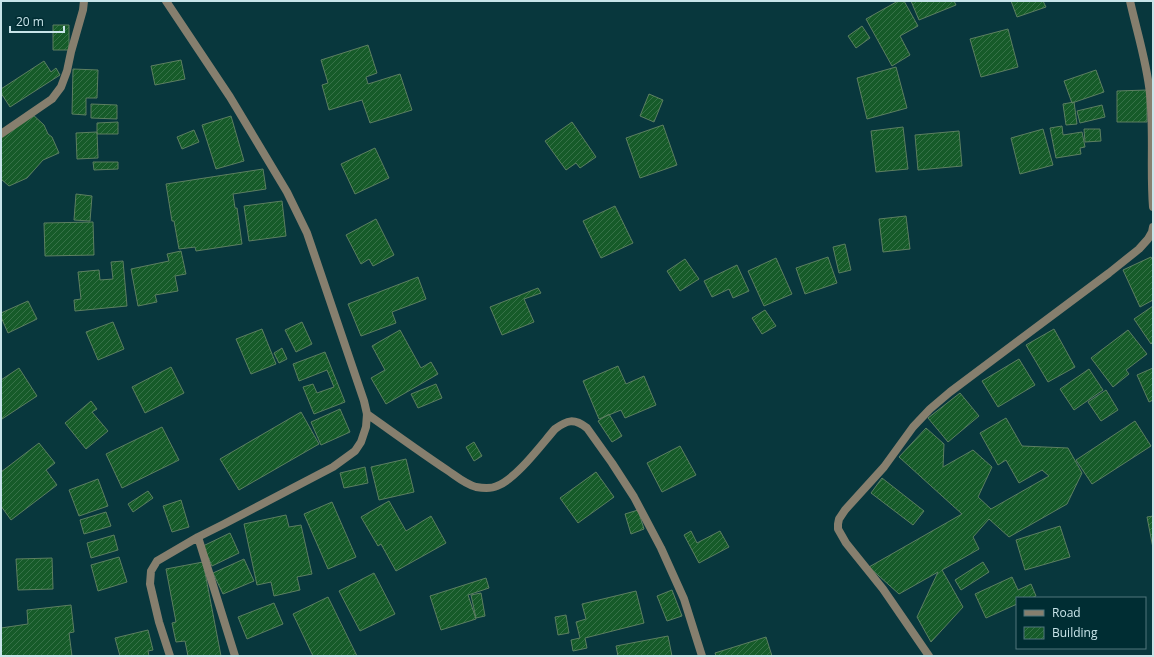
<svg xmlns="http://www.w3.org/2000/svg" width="1154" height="657" viewBox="0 0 1154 657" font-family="'Open Sans',sans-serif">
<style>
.building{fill:url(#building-hatch);stroke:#5c7f61}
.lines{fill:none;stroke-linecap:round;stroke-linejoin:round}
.street{stroke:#867f6e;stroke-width:8}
</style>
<defs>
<pattern id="building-hatch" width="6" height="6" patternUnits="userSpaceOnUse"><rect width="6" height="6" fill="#165b29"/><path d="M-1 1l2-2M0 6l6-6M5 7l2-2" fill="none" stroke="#367248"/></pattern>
</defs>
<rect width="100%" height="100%" fill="#08373d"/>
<path class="building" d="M898 1H904L918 26 900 36 910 55 892 66 866 19Z
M911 1H954L956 5 919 20Z
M1011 1H1043L1046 7 1017 17Z
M53 25H69V50H53Z
M862 26 870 38 856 48 848 36Z
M1008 29 1018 67 981 77 970 39Z
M368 45 377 73 366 77 368 84 400 74 412 110 370 123 362 100 329 110 322 85 328 83 321 60Z
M181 60 185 79 155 85 151 66Z
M44 61 51 72 56 68 60 75 10 107 1 93V89Z
M896 67 907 108 867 119 857 78Z
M73 69 98 70 97 98H86V115L72 114Z
M1096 70 1104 92 1072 103 1064 81Z
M1147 90V122H1117V91Z
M649 94 663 100 654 122 640 116Z
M1074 102 1077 124 1066 125 1063 104Z
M91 104 117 105V119L91 118Z
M1102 105 1105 117 1080 123 1077 111Z
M31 113 44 125 48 134 52 137 59 153 43 160 27 178 9 186 1 179V137Z
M231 116 244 161 216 169 202 125Z
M118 122V134H97V123Z
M572 122 596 157 580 168 576 163 566 170 545 141Z
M663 125 677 165 640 178 626 138Z
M1062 126 1063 135 1082 132 1085 147 1080 148 1081 154 1056 158 1050 128Z
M903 127 908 169 876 172 871 131Z
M1043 129 1053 165 1020 174 1011 138Z
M1084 129H1100L1101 141 1085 142Z
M194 130 199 142 182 149 177 137Z
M959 131 962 166 918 170 915 135Z
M97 132 98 158 77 159 76 133Z
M375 148 389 178 355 194 341 164Z
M93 162H118V169L94 170Z
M263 169 266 189 233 194 235 208H237L242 244 196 251 195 247 179 249 174 221H172L166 184Z
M76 194 92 196 90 221 74 220Z
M282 201 286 236 249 241 244 206Z
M615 206 633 243 601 258 583 221Z
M906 216 910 249 883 252 879 219Z
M376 219 394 255 373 266 369 259 361 264 346 235Z
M93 222 94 255 45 256 44 223Z
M845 244 851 270 839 273 833 247Z
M181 251 186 274 175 276 178 291 155 295 157 302 138 306 131 269 169 261 167 254Z
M828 257 837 283 805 294 796 268Z
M1151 257 1153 261V300L1140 307 1123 270Z
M776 258 792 294 764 306 748 271Z
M685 259 699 279 680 291 667 271Z
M123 261 127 306 75 311 74 300 81 299 78 272 99 270 100 280 113 279 111 262Z
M737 265 749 291 733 298 729 289 712 297 704 281Z
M418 277 426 299 392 312 396 323 361 336 348 304Z
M538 288 541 293 524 299 534 322 502 335 490 307Z
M28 301 37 319 8 333 1 317V313Z
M1153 306V342L1151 344 1134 319Z
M765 310 776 326 762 334 752 318Z
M113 322 124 349 98 360 86 332Z
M302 322 312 344 296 352 285 330Z
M262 329 276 364 251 374 236 339Z
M1054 329 1075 367 1048 382 1026 345Z
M400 330 421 368 431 362 438 374 386 404 371 378 385 370 372 346Z
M1128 330 1147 354 1126 370 1129 374 1113 387 1091 358Z
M282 348 287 359 279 363 274 353Z
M325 352 345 402 314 414 303 387 313 384 317 393 334 387 327 370 299 381 293 364Z
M1019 359 1035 385 998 407 982 381Z
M618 366 626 384 644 376 656 405 625 418 621 410 599 419 583 381Z
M171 367 184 393 145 413 132 387Z
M19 368 37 396 2 419 1 417V380Z
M1153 368V400L1149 402 1137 375Z
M1089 369 1103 390 1074 410 1060 389Z
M436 384 442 398 418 408 411 394Z
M1106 390 1118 410 1101 421 1088 402Z
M960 393 979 416 948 442 928 418Z
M91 401 97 409 92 412 108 431 86 449 65 423Z
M340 409 350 432 321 445 311 422Z
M301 412 319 444 239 490 220 459Z
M609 414 622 436 612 442 598 421Z
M1006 418 1022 446 1068 448 1082 473 1067 504 1009 537 989 519 973 537 979 549 942 570 963 607 931 642 917 617 938 572 899 594 869 567 962 514 899 457 926 428 944 444 943 467 973 450 992 467 978 497 991 509 1049 476 1042 470 1019 483 1006 460 998 465 980 433Z
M1135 421 1151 446 1092 484 1076 460Z
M162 427 179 460 122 488 106 454Z
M474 442 482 456 474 461 466 447Z
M39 443 55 463 46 470 57 485 11 520 1 506V472Z
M680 446 696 475 662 492 647 463Z
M406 459 414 492 379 500 371 467Z
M365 467 368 483 344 488 340 473Z
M596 472 614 497 578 523 560 498Z
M882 478 924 511 913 525 871 493Z
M98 479 108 506 79 516 69 490Z
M148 491 153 498 133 512 128 504Z
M181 500 189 527 172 532 163 506Z
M389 501 406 531 431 516 446 543 396 571 381 544 378 546 361 517Z
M332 502 356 557 328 569 304 514Z
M638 510 644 529 631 534 625 514Z
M106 512 111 526 84 534 80 520Z
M286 515 289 527 301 525 312 574 297 577 300 590 274 596 271 582 257 585 244 524Z
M1153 516V548L1147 517Z
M1060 526 1070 557 1025 570 1016 540Z
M691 531 697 543 720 531 729 547 699 563 684 535Z
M230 533 239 553 212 566 203 546Z
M114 535 118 550 91 558 87 543Z
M119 557 127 582 98 591 91 565Z
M52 558 53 589 18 590 16 559Z
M244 559 254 581 223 594 213 573Z
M203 562 221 656H188L185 641 176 642 172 623 176 622 166 569Z
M983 562 989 572 961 590 955 580Z
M374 573 395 614 360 631 339 591Z
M1012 577 1018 590 1031 584 1036 596 1031 598H1017V604L986 618 975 594Z
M486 578 489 588 468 595 476 619 441 630 430 596Z
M672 590 682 616 667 621 657 596Z
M636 591 644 623 585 638 587 648 573 651 571 640 580 638 576 622 586 619 582 604Z
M481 593 485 616 476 618 471 595Z
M328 597 357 656H313L293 614Z
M274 603 283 624 247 639 238 617Z
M71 605 74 632 69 633 72 656H1V628L28 624 27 610Z
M566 615 569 633 558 635 555 617Z
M148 630 153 650 148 651 149 656H120L115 638Z
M668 636 672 656H618L616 646Z
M766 637 772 656H716L715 653Z"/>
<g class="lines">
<path class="street" d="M166 1 230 97 287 192 307 233 364 401 367 414 366 427 361 442 355 451 333 467 224 524 198 537 157 561 151 571 150 584 159 622 170 656
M1130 1C1137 32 1147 63 1150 94 1154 132 1150 170 1153 207
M1 134 52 99 61 87 67 71 71 52 83 10 84 1
M367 414C394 433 420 452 447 470 456 476 465 484 476 487 482 488 491 489 497 486 516 479 541 445 555 429 567 420 574 418 587 428L612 463 634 497 661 548 684 599 702 656
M198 537 235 656
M929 656 883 589 846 543 838 529V524L839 519 845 510 884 467 913 427 930 409 950 392 1109 273 1139 249 1148 239 1152 232 1153 227"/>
</g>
<rect width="1154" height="657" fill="none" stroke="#c8e4e9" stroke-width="4"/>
<rect x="1016" y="597" width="130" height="52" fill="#002d33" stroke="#50767c"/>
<rect x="1024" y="610" width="20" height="6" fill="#867f6e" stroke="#50767c"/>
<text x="1052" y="617" font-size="12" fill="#c8e4e9">Road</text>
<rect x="1024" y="627" width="20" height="12" fill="url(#building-hatch)" stroke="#50767c"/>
<text x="1052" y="637" font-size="12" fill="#c8e4e9">Building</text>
<path d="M10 26v6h54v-6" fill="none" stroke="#c8e4e9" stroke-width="2"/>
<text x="16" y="26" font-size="12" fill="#c8e4e9" stroke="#002d33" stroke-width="3" paint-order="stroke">20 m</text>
</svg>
